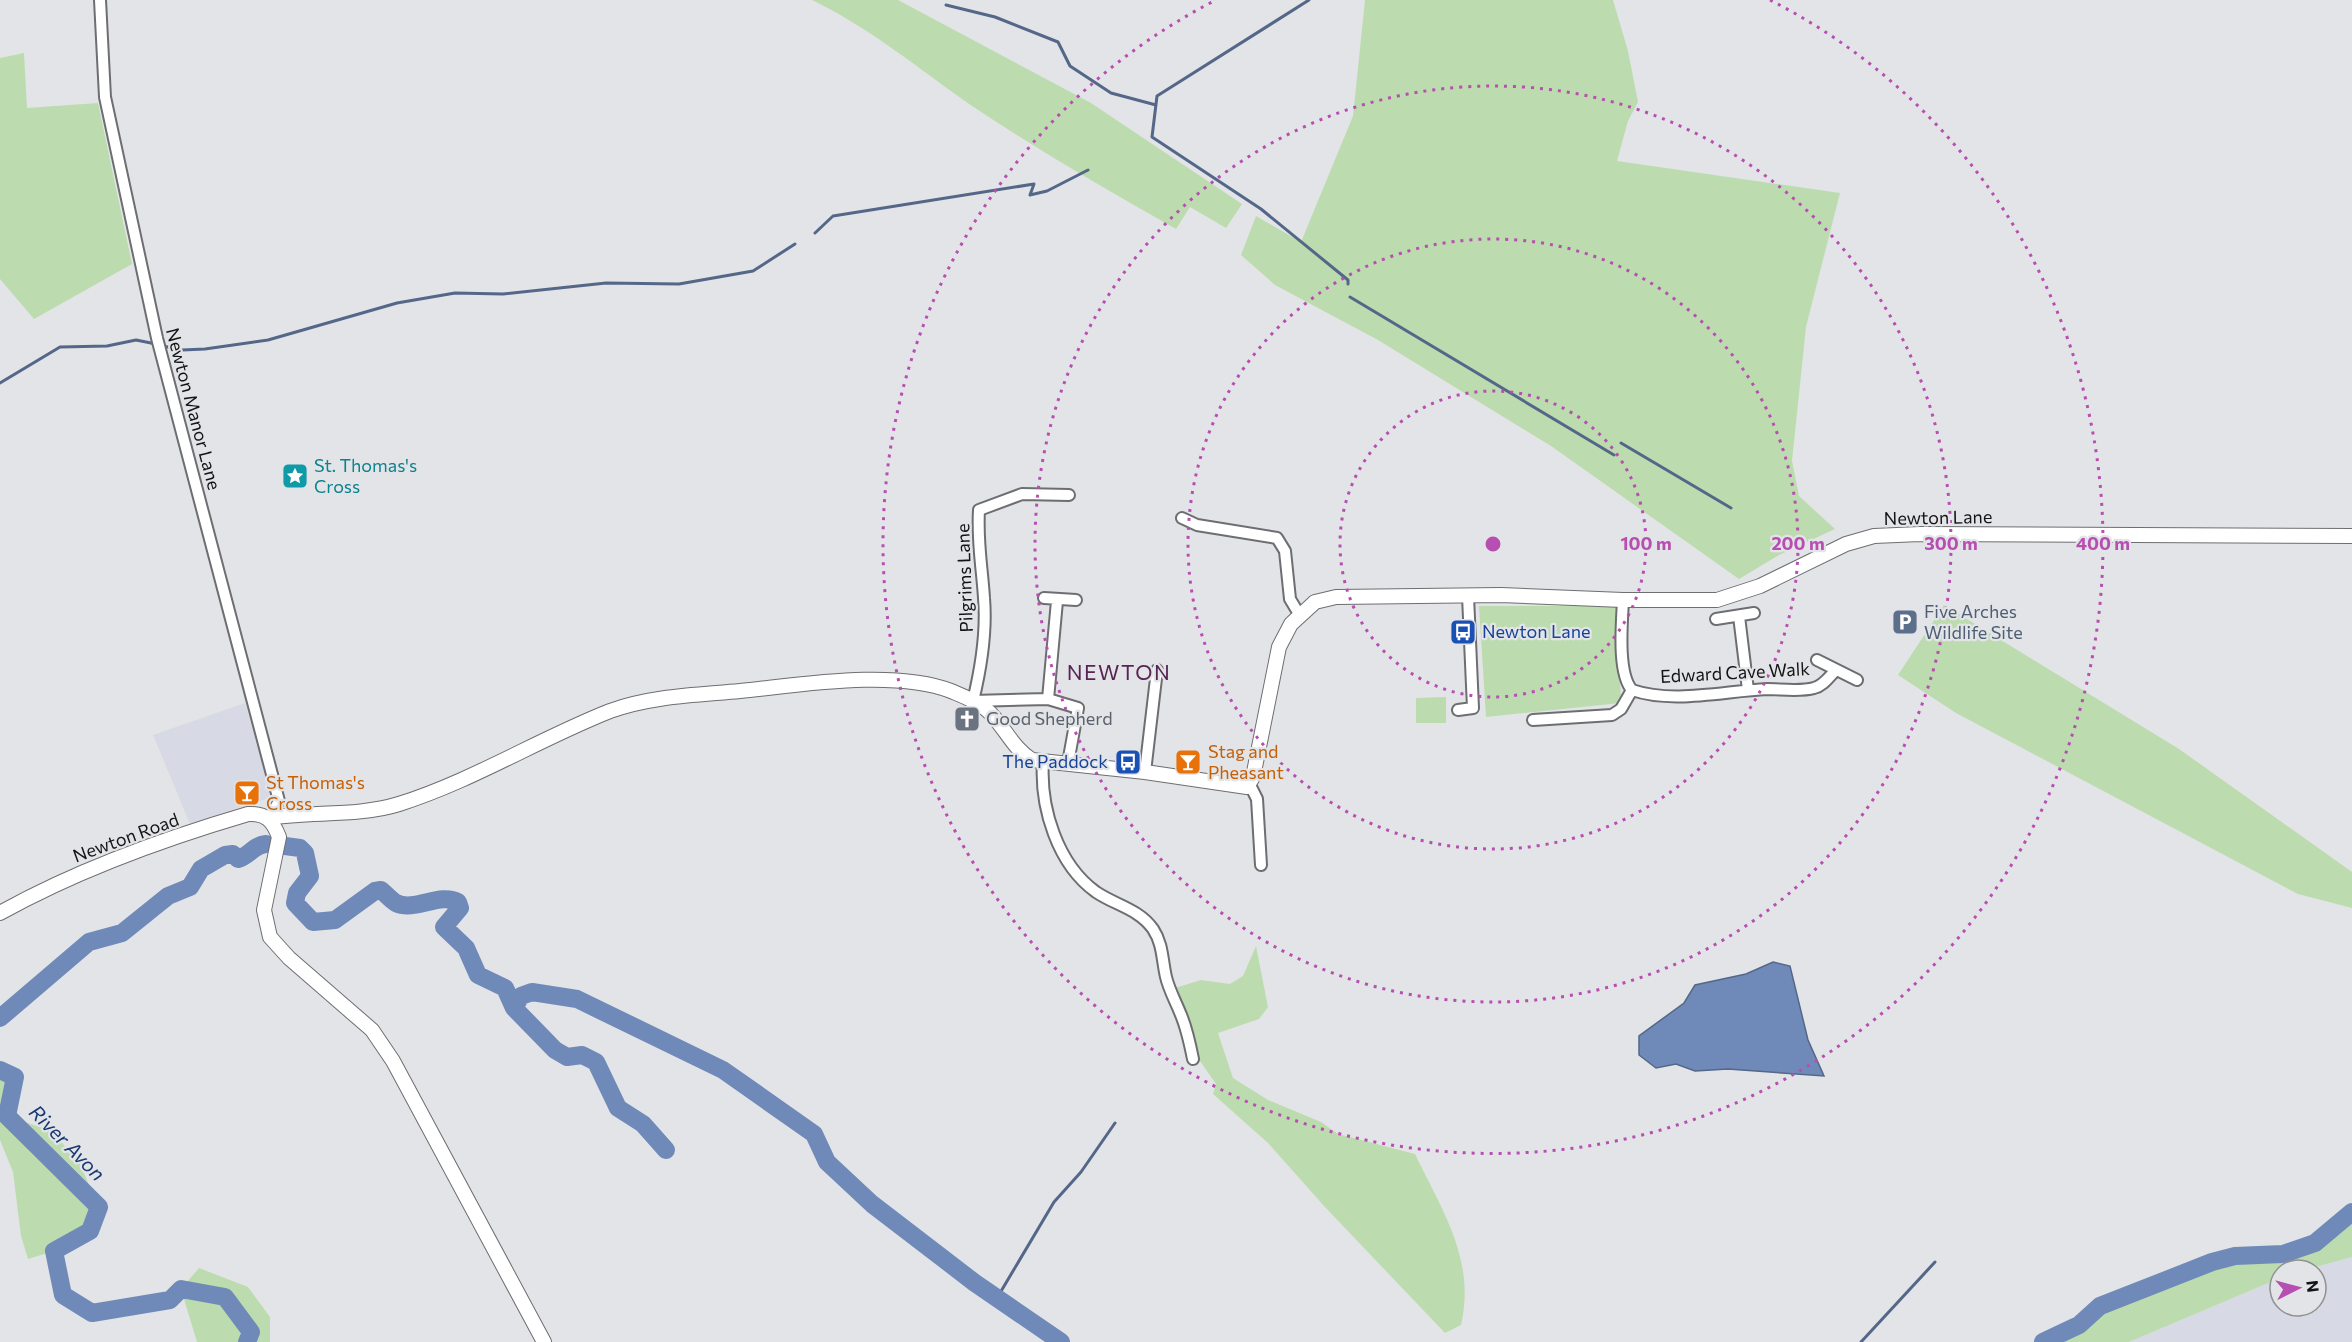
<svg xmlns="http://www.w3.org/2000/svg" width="2352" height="1342" viewBox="0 0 2352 1342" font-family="Commissioner,sans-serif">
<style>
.built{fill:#d7dae4}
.green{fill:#bcdcaf}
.water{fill:#6f8ab9;stroke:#546788;stroke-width:1.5}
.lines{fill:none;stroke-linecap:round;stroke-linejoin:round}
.stream{stroke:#546788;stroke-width:3}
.river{stroke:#6f8ab9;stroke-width:18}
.minor-casing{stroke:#6d6e71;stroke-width:14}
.tertiary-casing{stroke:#6d6e71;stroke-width:16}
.minor{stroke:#fff;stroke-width:10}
.tertiary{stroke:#fff;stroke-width:14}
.ring{fill:none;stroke:#b74eb1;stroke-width:3;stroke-dasharray:3 6}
.labels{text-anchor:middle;stroke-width:4.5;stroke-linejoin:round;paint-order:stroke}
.street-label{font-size:18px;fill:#141415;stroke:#e3e4e7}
.culture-label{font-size:18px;fill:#0d838f;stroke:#e3e4e7;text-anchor:start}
.service-label{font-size:18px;fill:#4e5e75;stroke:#e3e4e7;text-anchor:start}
.transit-label{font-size:18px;fill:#164399;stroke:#e3e4e7;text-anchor:start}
.worship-label{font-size:18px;fill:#5b616d;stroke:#e3e4e7;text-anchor:start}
.food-label{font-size:18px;fill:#c56008;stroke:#e3e4e7;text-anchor:start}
.water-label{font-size:20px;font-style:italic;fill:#193873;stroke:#e3e4e7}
.quarter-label{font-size:21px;letter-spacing:1.5px;fill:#572554;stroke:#e3e4e7}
.centre{fill:#b74eb1;stroke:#e3e4e7;stroke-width:3}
.ring-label{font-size:18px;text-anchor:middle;font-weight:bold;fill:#b74eb1;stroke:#e3e4e7;stroke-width:4.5;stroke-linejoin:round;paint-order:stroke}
</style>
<rect width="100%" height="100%" fill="#e3e4e7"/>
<path class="built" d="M245 703 270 788 269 798 190 824 153 735Z
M2352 1257V1342H2129L2280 1278V1306H2316V1270H2305Z"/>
<path class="green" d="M812 0H898L1091 103 1242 204 1226 228 1190 207 1176 229C1107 190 1038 150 972 106 919 69 870 28 812 0Z
M1365 0H1613L1628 51 1638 102 1628 121 1617 161 1840 193 1806 327 1792 461 1799 496 1835 529 1779 555 1739 579 1551 446 1378 340 1275 285 1241 255 1256 216 1301 242 1353 116Z
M24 53 27 108 98 103 132 264 34 319 0 279V58Z
M1944 605 2179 749 2352 872V908L2298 894 1956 713 1898 675Z
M1479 606H1617L1621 703 1486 717Z
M1446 697V723H1416V698Z
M1256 946 1268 1007 1259 1019 1218 1033 1233 1078 1268 1100 1321 1122 1338 1134 1415 1154C1442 1210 1476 1260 1461 1325L1445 1333 1324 1206 1268 1143 1213 1094 1216 1084 1200 1061 1175 988 1201 980 1230 984 1243 976Z
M0 1070 15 1077 7 1116 52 1131 80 1164 99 1207 90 1231 54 1251 28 1259 21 1236 13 1172 0 1140Z
M2352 1212V1257L2305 1270H2280V1278L2129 1342H2043L2079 1325 2100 1306 2235 1256 2283 1254 2315 1243Z
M199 1268 248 1287 270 1317V1342H197L181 1289Z"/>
<path class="water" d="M1773 962 1790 966 1808 1040 1824 1076 1728 1069 1695 1071 1676 1064 1656 1068 1639 1055V1036L1684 1003 1695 985 1746 974Z"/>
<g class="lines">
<path class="stream" d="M1309 0 1157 96 1152 137 1261 209 1348 280V284
M946 5 995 17 1058 42 1070 66 1111 93 1156 105
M815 233 833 216 1034 184 1030 195 1047 191 1088 170
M1350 297 1614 455
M163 346 182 350 205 349 268 340 397 303 455 293 503 294 606 283 679 284 753 271 795 244
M0 383 60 347 107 346 136 340 156 344
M1621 443 1731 508
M997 1298 1054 1202 1081 1172 1115 1123
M1861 1342 1935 1262"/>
<path class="river" d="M285 846 300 848 305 853 310 876 297 893 295 903 313 922 335 920 375 891 381 890C386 894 391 900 396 903 415 912 440 892 458 902L460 908 444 927 466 948 478 975 505 988 514 1008 521 996 532 992 577 999 723 1070 814 1134 827 1162 872 1204 975 1283 1061 1342
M514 1008 555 1050 567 1057 582 1055 596 1062 618 1108 643 1124 666 1150
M0 1018 89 942 122 933 168 896 190 887 201 869 225 855 233 854 238 859C249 856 254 845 266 844
M0 1070 15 1077 7 1116 99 1207 90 1231 54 1251 63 1295 92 1313 170 1300 181 1289 225 1297 251 1332 247 1342
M2043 1342 2079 1325 2100 1306 2212 1262 2235 1256 2283 1254 2315 1243 2352 1212"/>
<defs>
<path id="minor" d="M100 0 105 97 157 338 279 801 269 818
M1182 518 1197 525 1277 538 1285 551 1290 599 1299 614
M1044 598 1076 600
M1623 600C1622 622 1617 673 1632 690
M1739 616 1748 690
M1716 619 1754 613
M1817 660 1857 680
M1632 690C1673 704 1724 691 1767 689 1781 689 1800 692 1814 688 1823 686 1829 677 1835 671
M1048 699 1057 601
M1458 710 1473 708 1468 596
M1533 720 1612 715 1621 709 1632 690
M1043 762C1040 807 1057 864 1096 892 1115 905 1139 909 1153 929 1163 944 1162 960 1166 977 1169 990 1176 1002 1181 1015 1187 1029 1190 1044 1193 1059
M1068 763 1078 708 1048 699 973 701C981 668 987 633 984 598 982 566 977 543 979 510L1022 494 1069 495
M1145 772 1157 670
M1250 785 1257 799 1261 865"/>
<path id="tertiary" d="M269 818C312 811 357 817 399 804 472 781 539 739 610 711 651 696 697 695 740 691 800 685 894 669 951 691 963 696 977 701 987 710 1004 725 1012 748 1032 760L1145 772 1247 787 1253 777 1279 647 1291 624 1315 602 1336 597 1501 595 1623 600H1717L1760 586 1846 544 1874 536 1920 534 2352 536
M0 913C77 870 163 839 248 814 266 813 273 821 279 837L264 910 270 937 289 958 372 1030 393 1061 544 1342"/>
</defs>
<use href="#minor" class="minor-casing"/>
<use href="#tertiary" class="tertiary-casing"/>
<use href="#minor" class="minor"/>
<use href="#tertiary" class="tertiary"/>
</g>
<g class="ring">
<circle cx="1493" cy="544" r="153"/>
<circle cx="1493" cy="544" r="305"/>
<circle cx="1493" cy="544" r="458"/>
<path d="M1770 0A610 610 0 1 1 1216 0"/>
</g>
<defs>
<symbol id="sight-square" viewBox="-11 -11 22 22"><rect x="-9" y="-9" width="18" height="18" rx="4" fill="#0f9aa8" stroke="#e3e4e7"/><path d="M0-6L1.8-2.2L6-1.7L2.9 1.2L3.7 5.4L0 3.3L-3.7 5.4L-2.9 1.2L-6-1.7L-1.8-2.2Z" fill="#fff"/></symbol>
<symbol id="parking-square" viewBox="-11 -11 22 22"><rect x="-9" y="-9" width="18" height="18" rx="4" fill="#5c6f8a" stroke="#e3e4e7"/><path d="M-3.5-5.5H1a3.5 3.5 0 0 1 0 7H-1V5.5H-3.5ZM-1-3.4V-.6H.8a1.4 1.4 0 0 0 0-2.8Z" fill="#fff"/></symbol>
<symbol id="bus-square" viewBox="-11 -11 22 22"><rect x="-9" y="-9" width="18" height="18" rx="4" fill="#1a4fb4" stroke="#e3e4e7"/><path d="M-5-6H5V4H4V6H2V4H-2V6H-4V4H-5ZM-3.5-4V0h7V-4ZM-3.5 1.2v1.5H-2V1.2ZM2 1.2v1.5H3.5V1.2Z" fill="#fff"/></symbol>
<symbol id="church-square" viewBox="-11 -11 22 22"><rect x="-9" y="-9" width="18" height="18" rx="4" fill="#6b7280" stroke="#e3e4e7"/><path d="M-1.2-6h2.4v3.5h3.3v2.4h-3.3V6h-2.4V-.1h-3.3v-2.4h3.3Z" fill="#fff"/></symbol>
<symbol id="bar-square" viewBox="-11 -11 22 22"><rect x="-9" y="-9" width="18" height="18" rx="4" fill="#e8710a" stroke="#e3e4e7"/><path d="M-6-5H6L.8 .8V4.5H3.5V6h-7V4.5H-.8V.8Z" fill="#fff"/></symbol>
</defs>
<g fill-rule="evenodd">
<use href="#sight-square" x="280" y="461" width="30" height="30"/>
<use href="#parking-square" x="1890" y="607" width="30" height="30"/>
<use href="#bus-square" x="1448" y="617" width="30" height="30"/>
<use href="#church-square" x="952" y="704" width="30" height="30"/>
<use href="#bus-square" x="1113" y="747" width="30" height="30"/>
<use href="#bar-square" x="1173" y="747" width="30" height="30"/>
<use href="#bar-square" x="232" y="778" width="30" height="30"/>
</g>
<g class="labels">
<g class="street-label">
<text transform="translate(193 409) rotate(75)" y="6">Newton Manor Lane</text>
<text transform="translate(1938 518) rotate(-1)" y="6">Newton Lane</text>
<text transform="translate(965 578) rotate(-92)" y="6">Pilgrims Lane</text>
<text transform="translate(1735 673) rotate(-3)" y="6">Edward Cave Walk</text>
<text transform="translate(126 838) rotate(-20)" y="6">Newton Road</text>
</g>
<g class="culture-label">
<text x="314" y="472">St. Thomas's<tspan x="314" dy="21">Cross</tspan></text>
</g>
<g class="service-label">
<text x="1924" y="618">Five Arches<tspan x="1924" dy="21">Wildlife Site</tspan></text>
</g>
<g class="transit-label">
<text x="1482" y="638">Newton Lane</text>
<text x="1108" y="768" text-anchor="end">The Paddock</text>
</g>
<g class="worship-label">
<text x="986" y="725">Good Shepherd</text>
</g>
<g class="food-label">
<text x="1208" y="758">Stag and<tspan x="1208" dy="21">Pheasant</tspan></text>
<text x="266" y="789">St Thomas's<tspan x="266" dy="21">Cross</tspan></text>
</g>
<g class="water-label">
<text transform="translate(67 1143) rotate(45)" y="7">River Avon</text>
</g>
<g class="quarter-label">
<text x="1119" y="680">NEWTON</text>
</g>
</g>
<circle cx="1493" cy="544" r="9" class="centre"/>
<g class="ring-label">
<text x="1646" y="550">100 m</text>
<text x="1798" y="550">200 m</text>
<text x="1951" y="550">300 m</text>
<text x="2103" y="550">400 m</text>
</g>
<g transform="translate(2298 1288) rotate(84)"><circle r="28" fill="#e3e4e7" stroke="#909193" stroke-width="1.5"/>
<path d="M0-4.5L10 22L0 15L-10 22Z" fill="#b74eb1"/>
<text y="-9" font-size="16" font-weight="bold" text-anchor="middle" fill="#141415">N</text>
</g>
</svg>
